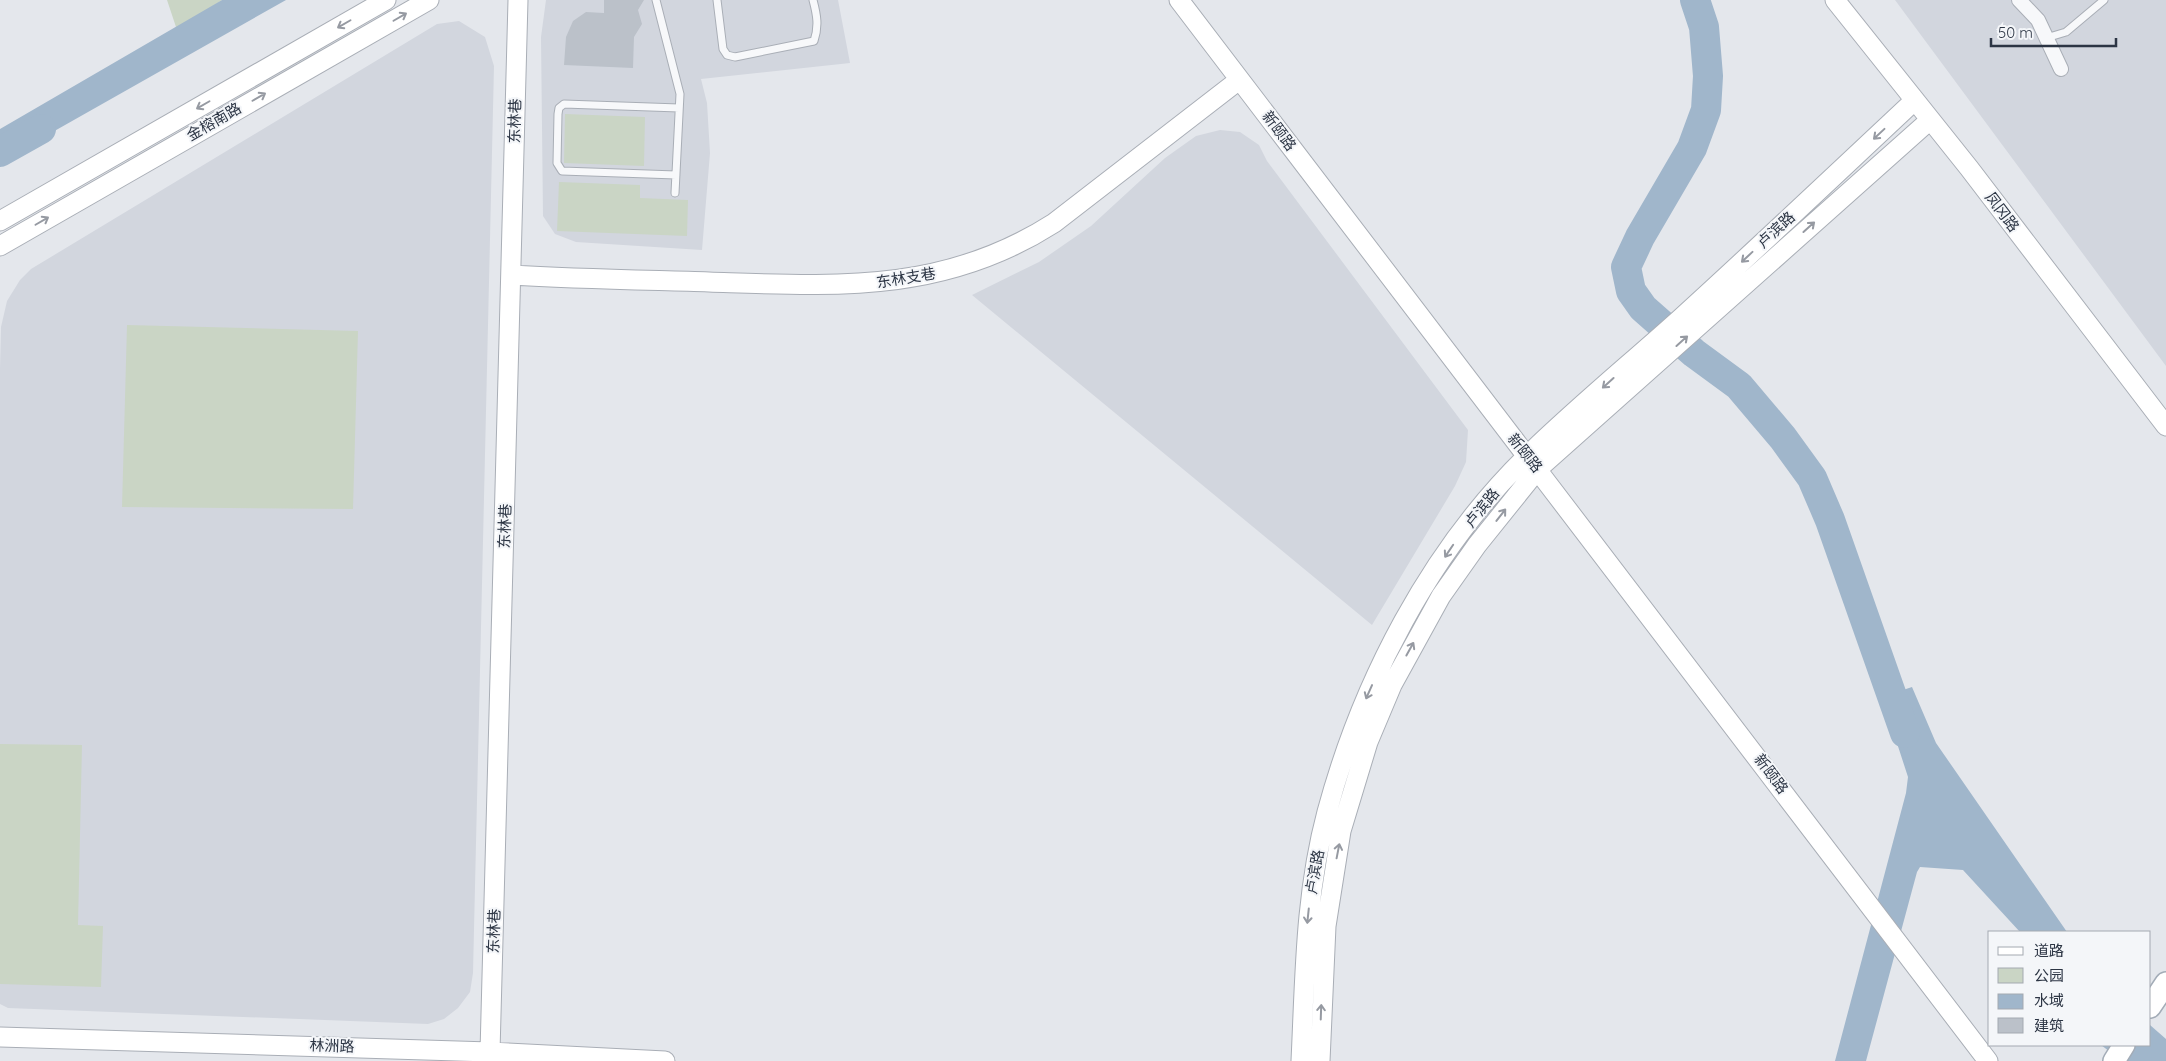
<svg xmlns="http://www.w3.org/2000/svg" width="2166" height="1061" viewBox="0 0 2166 1061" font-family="Quicksand,'Noto Sans SC',sans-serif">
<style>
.built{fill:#d2d6de}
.green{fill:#cad5c5}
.water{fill:#a0b6cb}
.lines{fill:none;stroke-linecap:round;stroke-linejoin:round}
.river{stroke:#a0b6cb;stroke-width:30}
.building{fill:#bbc1c9}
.lane-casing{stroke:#a9aeb6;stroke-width:9}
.street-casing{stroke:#a9aeb6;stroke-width:16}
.secondary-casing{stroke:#a9aeb6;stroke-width:21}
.primary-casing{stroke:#a3acb7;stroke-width:24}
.lane{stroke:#f7f8fa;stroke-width:7}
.street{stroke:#f7f8fa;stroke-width:14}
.secondary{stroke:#fff;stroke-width:19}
.primary{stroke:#fff;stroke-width:21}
.oneway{stroke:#969aa2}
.labels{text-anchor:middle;stroke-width:4;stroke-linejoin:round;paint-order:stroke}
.street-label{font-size:15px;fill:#2c3544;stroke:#f4f6f9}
</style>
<rect width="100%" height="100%" fill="#e4e7ec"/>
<path class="built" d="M546 0H838L850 63 701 79 707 103 710 153 702 250 576 242 555 234 543 216 541 37Z
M1895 0H2166V366Z
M459 21 485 37 494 66 473 973 470 992 458 1008 444 1019 428 1024 8 1008 0 1004V369L1 327 7 301 20 280 31 269 437 24Z
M1220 130 1240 132 1259 145 1267 161 1468 430 1466 462 1455 486 1372 625 972 295 1039 262 1091 226 1165 158 1196 136Z"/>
<path class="green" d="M167 0H222L177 30Z
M565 114 645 117 644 166 564 163Z
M559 182 640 185V198L688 200 687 236 557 231Z
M127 325 358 331 353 509 122 507Z
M0 744 82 745 78 925 103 926 101 987 0 984Z"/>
<path class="water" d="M222 0H286L12 155 0 142V129Z
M1912 687 1936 743 2067 932H2020L1963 870 1920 867 1917 872 1866 1061H1835L1906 793 1908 777 1882 697Z
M2150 1025 2166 1039V1061H2122L2101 1045H2150Z"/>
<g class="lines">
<path class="river" d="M1695 0 1704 27 1708 76 1706 110 1692 148 1640 237 1626 267 1631 291 1643 308 1694 353 1739 386 1783 438 1812 478 1830 520 1905 733
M0 152 41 129"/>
</g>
<path class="building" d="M604 0H644L638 10 642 24 634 37 633 68 564 65 566 37 573 21 586 12 604 13Z"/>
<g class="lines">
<defs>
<path id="lane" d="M656 0 680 94 675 193
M717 0 723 49 727 55 735 57 814 41C819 26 817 15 813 0
M2046 38 2066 32 2104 0
M676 175 562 171 557 163 558 114 559 108 564 104 679 108"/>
<path id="street" d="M2019 0 2038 20 2061 69"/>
<path id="secondary" d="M1179 0 1988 1061
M1835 0 1969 168 2166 426
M0 221 386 0
M0 246 429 0
M512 275C578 279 644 280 709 282 836 286 943 294 1054 223L1239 80
M0 1037 490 1052 665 1061
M490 1052 518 0
M1301 1061C1305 977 1305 894 1327 812 1362 682 1430 551 1527 456 1576 408 1631 363 1682 317 1760 246 1837 173 1914 101
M1320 1061 1326 926 1341 831 1368 742 1392 685 1441 596 1477 545 1538 469 1930 120"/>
<path id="primary" d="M2150 1007 2166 983
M2114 1061 2124 1045"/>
</defs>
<use href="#lane" class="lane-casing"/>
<use href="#street" class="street-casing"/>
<use href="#secondary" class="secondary-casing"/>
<use href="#primary" class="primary-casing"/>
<use href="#lane" class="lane"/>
<use href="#street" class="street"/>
<use href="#secondary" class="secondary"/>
<use href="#primary" class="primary"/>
</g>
<defs><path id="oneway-shaft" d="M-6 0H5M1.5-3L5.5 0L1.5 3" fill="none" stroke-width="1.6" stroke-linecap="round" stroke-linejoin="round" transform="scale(1.25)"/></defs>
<g class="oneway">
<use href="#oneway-shaft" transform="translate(400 17) rotate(-30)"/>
<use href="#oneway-shaft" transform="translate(344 24) rotate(150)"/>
<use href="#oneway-shaft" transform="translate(259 97) rotate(-30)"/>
<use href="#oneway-shaft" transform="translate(203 105) rotate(150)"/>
<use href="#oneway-shaft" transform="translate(1879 134) rotate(137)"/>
<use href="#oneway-shaft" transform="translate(42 221) rotate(-30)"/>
<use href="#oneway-shaft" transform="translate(1809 227) rotate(-42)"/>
<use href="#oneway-shaft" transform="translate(1747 257) rotate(137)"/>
<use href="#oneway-shaft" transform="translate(1682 341) rotate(-42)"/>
<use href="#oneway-shaft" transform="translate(1608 383) rotate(138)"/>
<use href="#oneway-shaft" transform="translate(1501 515) rotate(-52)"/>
<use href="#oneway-shaft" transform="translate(1449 551) rotate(124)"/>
<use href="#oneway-shaft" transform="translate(1410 649) rotate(-61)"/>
<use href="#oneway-shaft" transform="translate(1369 692) rotate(114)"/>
<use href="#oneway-shaft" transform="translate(1338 851) rotate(-79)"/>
<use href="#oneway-shaft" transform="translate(1308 916) rotate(96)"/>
<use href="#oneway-shaft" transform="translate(1321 1012) rotate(-88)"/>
</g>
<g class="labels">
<g class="street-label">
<text transform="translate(515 121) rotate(-89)" y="5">东林巷</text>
<text transform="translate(214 122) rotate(-30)" y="5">金榕南路</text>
<text transform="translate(1279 131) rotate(53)" y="5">新颐路</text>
<text transform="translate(2002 212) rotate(53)" y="5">凤冈路</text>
<text transform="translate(1776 230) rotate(-43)" y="5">卢滨路</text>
<text transform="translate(906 278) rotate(-9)" y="5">东林支巷</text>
<text transform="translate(1525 453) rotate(51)" y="5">新颐路</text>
<text transform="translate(1482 508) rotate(-51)" y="5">卢滨路</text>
<text transform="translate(505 526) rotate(-88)" y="5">东林巷</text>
<text transform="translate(1771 774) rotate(53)" y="5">新颐路</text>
<text transform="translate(1315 872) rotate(-80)" y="5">卢滨路</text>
<text transform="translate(494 931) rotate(-88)" y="5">东林巷</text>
<text transform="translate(332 1046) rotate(2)" y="5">林洲路</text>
</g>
</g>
<rect x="1988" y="931" width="162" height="115" fill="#f4f6f9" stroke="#a4a9b1"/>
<rect x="1998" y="947" width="25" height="8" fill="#ffffff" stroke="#a4a9b1"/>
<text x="2034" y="956" font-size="15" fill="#2c3544">道路</text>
<rect x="1998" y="968" width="25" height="15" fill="#cad5c5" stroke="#a4a9b1"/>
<text x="2034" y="981" font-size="15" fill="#2c3544">公园</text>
<rect x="1998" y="994" width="25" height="15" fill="#a0b6cb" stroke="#a4a9b1"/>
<text x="2034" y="1006" font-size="15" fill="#2c3544">水域</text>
<rect x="1998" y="1018" width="25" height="15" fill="#bbc1c9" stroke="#a4a9b1"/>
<text x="2034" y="1031" font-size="15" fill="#2c3544">建筑</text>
<path d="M1991 38v8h125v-8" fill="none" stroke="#2c3544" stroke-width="2.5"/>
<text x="1998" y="38" font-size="15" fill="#2c3544" stroke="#f4f6f9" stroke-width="4" paint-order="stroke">50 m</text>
</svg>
